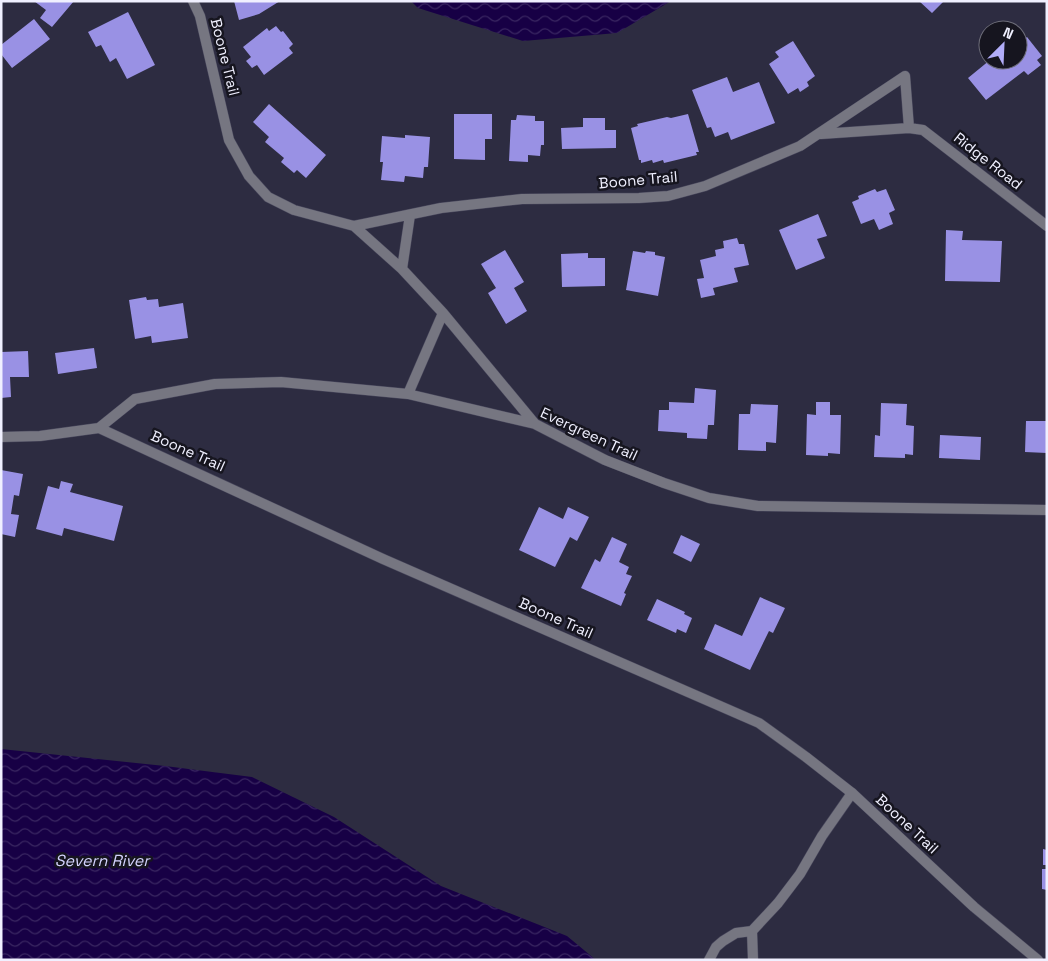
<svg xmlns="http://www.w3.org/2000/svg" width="1048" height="961" viewBox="0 0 1048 961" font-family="'Space Grotesk',sans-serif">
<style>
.water{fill:url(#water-waves)}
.building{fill:#9991e4}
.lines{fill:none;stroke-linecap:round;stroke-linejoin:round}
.service-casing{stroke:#48475c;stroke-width:11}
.minor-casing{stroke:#48475c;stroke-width:11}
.service{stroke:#767681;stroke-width:10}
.minor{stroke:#767681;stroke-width:10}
.labels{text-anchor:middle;stroke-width:5;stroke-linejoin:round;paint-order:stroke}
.street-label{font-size:15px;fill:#f0f0ff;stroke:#16151f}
.water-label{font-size:16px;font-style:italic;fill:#d3d2fd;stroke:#16151f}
</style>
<defs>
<pattern id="water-waves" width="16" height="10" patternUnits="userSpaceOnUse" patternTransform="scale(1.25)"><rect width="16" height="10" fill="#170045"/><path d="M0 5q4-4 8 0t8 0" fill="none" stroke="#392661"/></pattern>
</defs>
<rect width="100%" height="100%" fill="#2d2c41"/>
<path class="water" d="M411 1H671L617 33 523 41 418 8Z
M1 749 165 766 252 777 334 817 441 886 567 936 596 960H1Z"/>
<path class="building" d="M34 1H74L52 27 40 18 46 10Z
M234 1H280L259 14 239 20Z
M919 1H944L932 13Z
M128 12 155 65 127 79 116 58 110 62 101 45 96 47 88 32Z
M34 19 50 39 12 68 1 54V45Z
M276 26 281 32 283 31 293 44 289 48 293 53 264 75 257 65 252 68 246 61 251 57 243 47 267 28 269 31Z
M1027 37 1042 56 1037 60 1041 65 1028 75 1024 71 986 100 968 78 990 60H1018V43Z
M793 41 815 76 807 82 809 86 800 92 798 88 788 94 769 64 779 57 775 52Z
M727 77 733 92 759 82 775 123 731 140 728 132 715 137 711 127 707 128 692 90Z
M269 104 326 155 306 178 297 170 294 173 281 162 284 158 265 142 269 137 253 122Z
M454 114H492V139H485V160L454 159Z
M688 114 699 152H696L697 155 664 163 663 160 653 163 652 160 641 163V160H639L631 128 638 126 637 124 667 117 671 118Z
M517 115 535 116V121H544V145H541L540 156 528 155V162L509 161 511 120H516Z
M583 118H605V130H616V148L562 149 561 128 583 127Z
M405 135 430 137 428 167H424L423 178 405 176 404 182 381 180 383 162H380L382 136 405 138Z
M875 189 877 192 886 189 895 210 889 213 893 224 879 230 874 219 861 224 852 202 859 199 858 196Z
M818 214 827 236 817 239 825 258 796 270 779 230Z
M946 230 963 231 962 240 1002 241 1000 282 945 281Z
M737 238 739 244H744L749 265 734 268 738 282 713 288 715 295 701 298 697 279 704 278 700 260 716 256 715 250 724 248 723 241Z
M505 250 524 282 514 288 527 311 506 324 488 293 496 288 481 264Z
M633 251 645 253 646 251 655 252V255L665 257 658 296 626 290Z
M588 253V258H605V286L562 287 561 254Z
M146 297 147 300 158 299 159 307 183 303 188 338 152 343 151 336 135 339 129 300Z
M94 348 97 368 58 374 55 353Z
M28 351 29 377H10L11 397 1 398V352Z
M695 388 716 390 714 425H708L707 439 687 438V433L658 431 659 410H669V402L694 403Z
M816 402H830V415H841L840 454 828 453V456L806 455 807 414 816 415Z
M881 403 907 404 906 425 914 426 913 455 905 454V458L874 457 875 435 880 436Z
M751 404 778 405 776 443 766 442V451L738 450 739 414H750Z
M1026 421H1047V453L1025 452Z
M940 435 981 437 980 460 939 458Z
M1 470 23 474 19 496 14 495 11 514 19 515 15 537 1 534Z
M61 481 73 484 70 492 123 506 114 541 64 528 62 536 36 529 48 486 59 489Z
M539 507 563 519 568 507 589 517 577 541 570 537 555 567 519 550Z
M681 535 700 544 691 562 673 553Z
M612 537 627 544 619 562 629 567 626 574 632 576 624 593 626 594 621 606 581 588 595 559 600 562Z
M760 597 785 608 773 633 769 631 750 670 704 649 715 624 742 636Z
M657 599 685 612 684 614 692 618 686 633 677 629 676 633 647 620Z
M1043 849 1047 850V865H1043Z
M1042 869H1047V890L1042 889Z"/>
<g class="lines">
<defs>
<path id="service" d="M752 931 753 960
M709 960 716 947 723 941 736 933 752 931 778 903 800 874 822 836 852 793"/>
<path id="minor" d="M193 1 200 16 229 140 249 176 268 197 294 210 354 226 402 269 443 313 535 424
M821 134 909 128 923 130 1047 226
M354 226 441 208 522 199 639 198 668 196 705 186 800 146 905 76 909 128
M402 269 410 215
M408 394 443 313
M99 428 135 399 215 384 281 382 408 394 535 424 605 460 664 483 709 498 758 506 1047 510
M1 437 40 436 99 428 383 559 759 723 806 757 852 793 974 907 1038 960"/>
</defs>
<use href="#service" class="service-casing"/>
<use href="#minor" class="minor-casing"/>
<use href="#service" class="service"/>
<use href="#minor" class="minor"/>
</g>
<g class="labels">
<g class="street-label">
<text transform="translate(225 57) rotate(76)" y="5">Boone Trail</text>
<text transform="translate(988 161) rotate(38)" y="5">Ridge Road</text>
<text transform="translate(638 180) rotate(-5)" y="5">Boone Trail</text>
<text transform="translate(589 434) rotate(25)" y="5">Evergreen Trail</text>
<text transform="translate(188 451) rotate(24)" y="5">Boone Trail</text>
<text transform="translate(556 618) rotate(24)" y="5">Boone Trail</text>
<text transform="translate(907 824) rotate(43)" y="5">Boone Trail</text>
</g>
<g class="water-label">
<text x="102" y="866">Severn River</text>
</g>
</g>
<rect width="1048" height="961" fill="none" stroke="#f0f0ff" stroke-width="5"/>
<g transform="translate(1003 45) rotate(24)"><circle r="24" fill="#16151f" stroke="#6d6d79"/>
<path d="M0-4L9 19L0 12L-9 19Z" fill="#b2adf9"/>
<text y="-8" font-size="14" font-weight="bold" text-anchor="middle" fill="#f0f0ff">N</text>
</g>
</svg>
